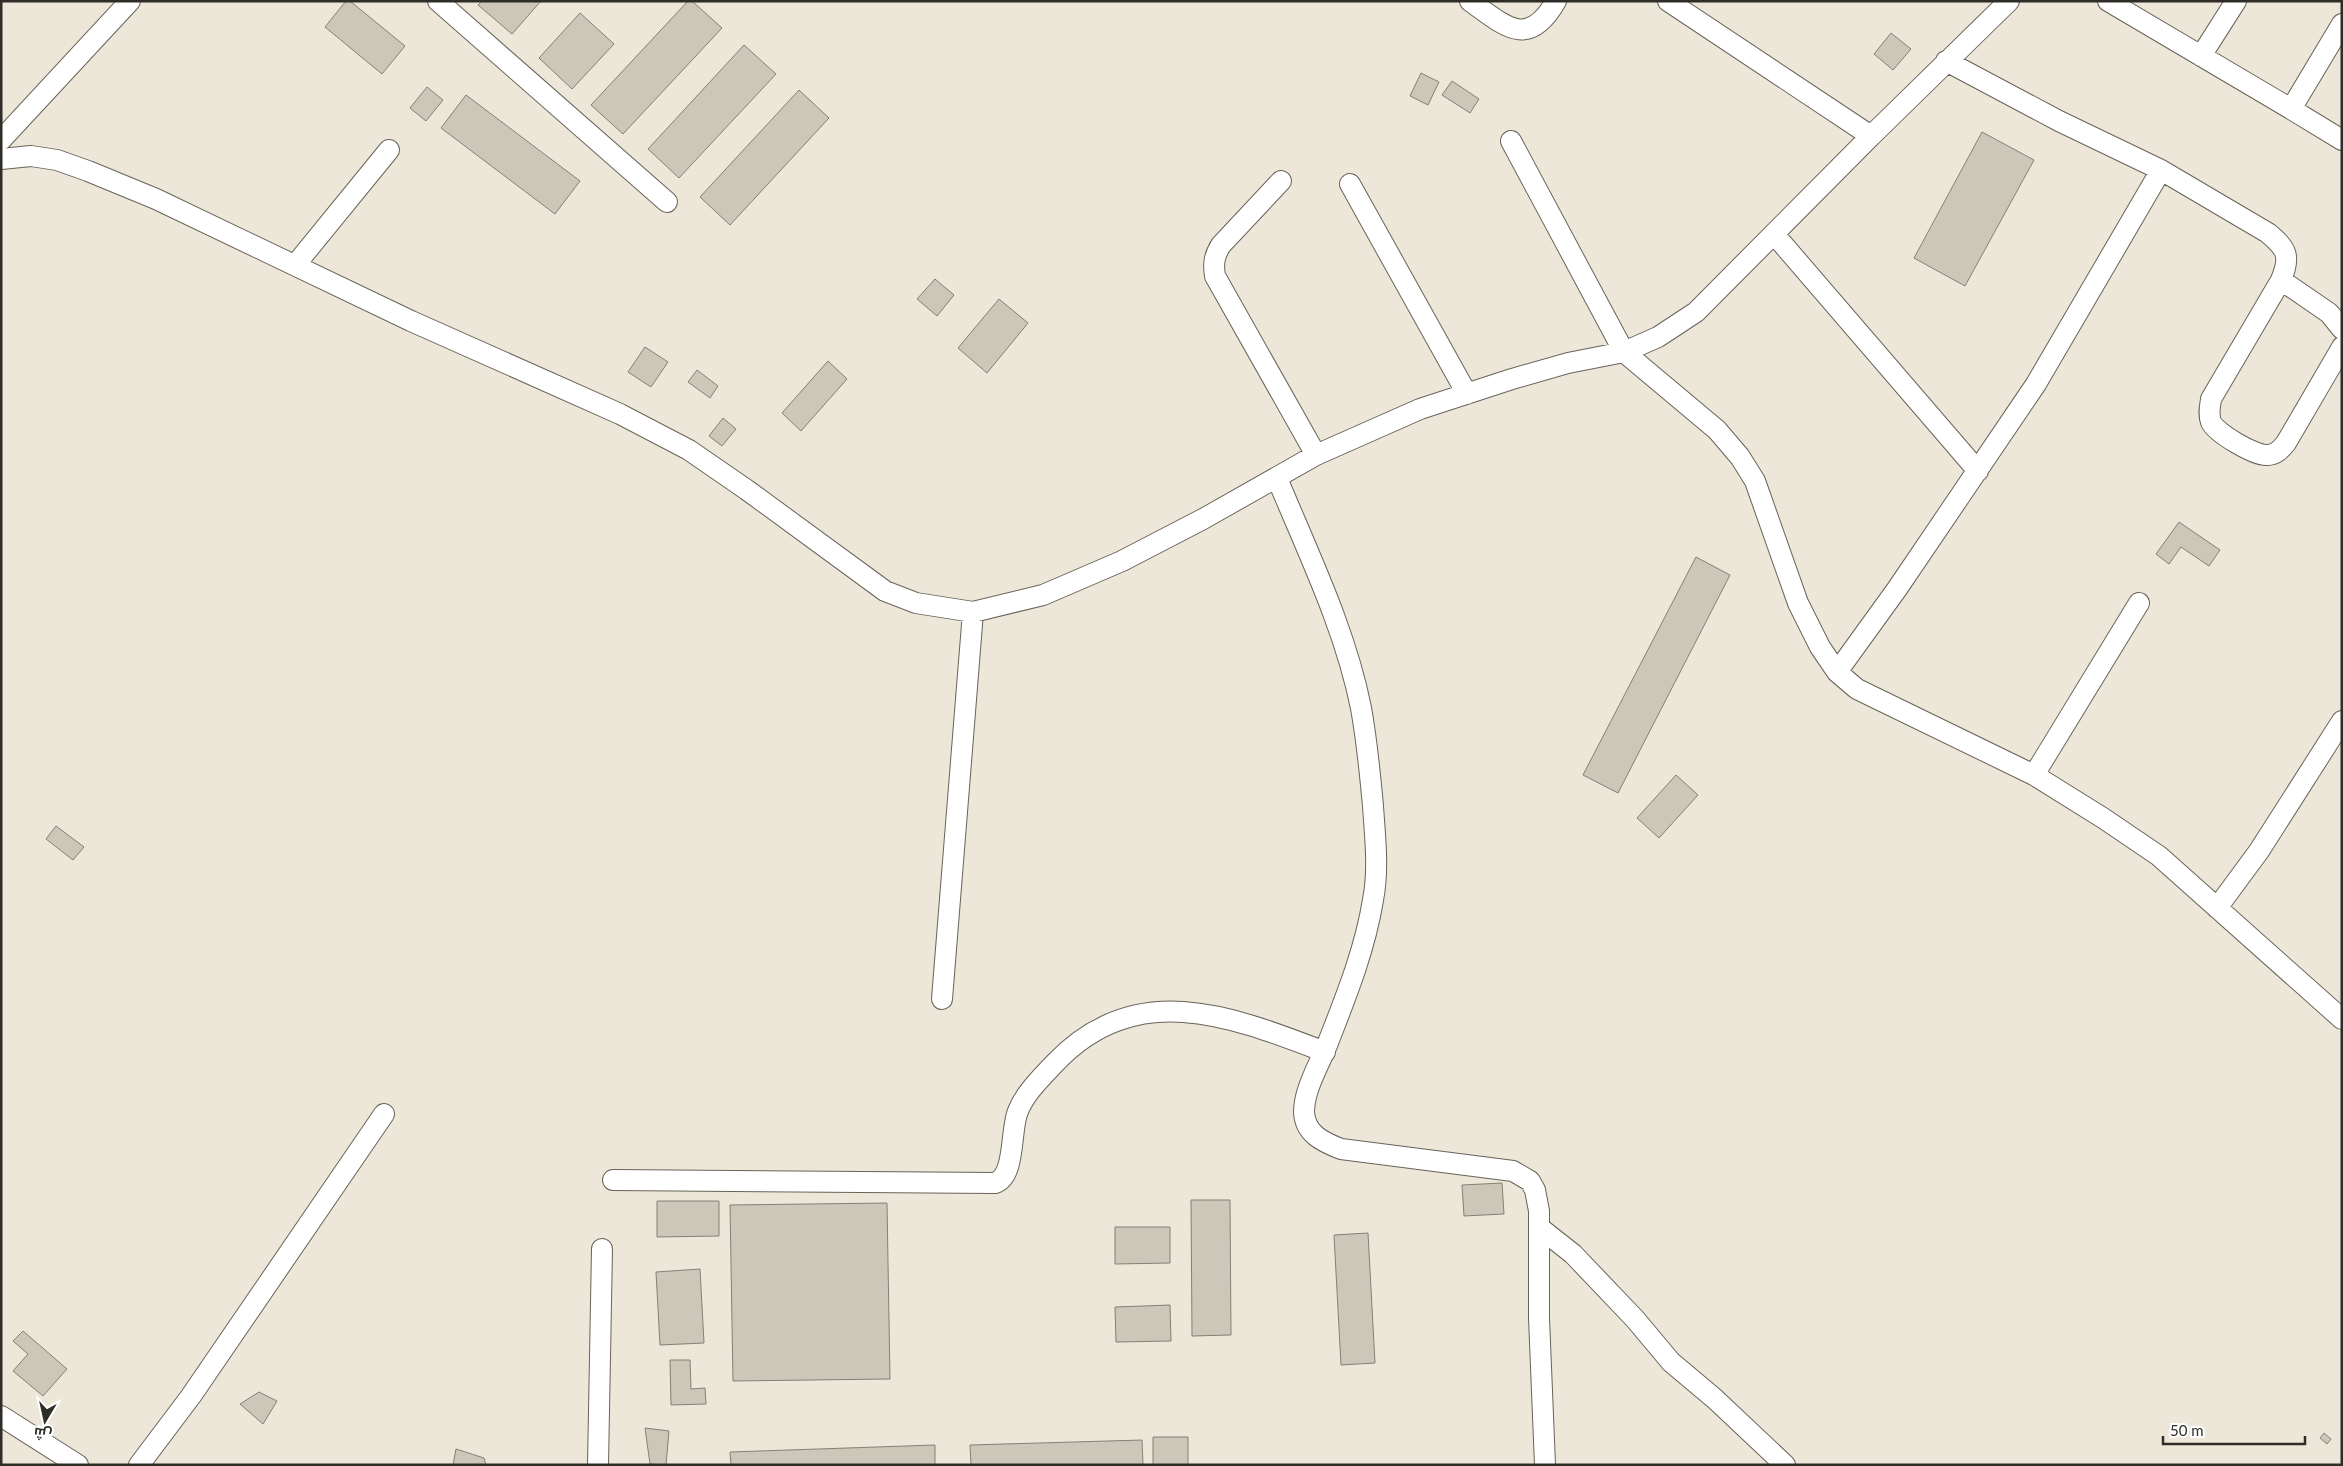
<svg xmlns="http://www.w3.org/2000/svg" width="2343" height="1466" viewBox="0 0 2343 1466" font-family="Lato,Cairo,sans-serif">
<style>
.building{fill:#cdc7ba;stroke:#857f74}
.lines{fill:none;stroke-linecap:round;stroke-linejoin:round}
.street-casing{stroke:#696358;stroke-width:22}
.street{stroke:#fff;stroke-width:20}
</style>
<rect width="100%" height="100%" fill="#ede7da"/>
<path class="building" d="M346 1H350L405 46 382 74 325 27Z
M482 1H541L512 34 478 5Z
M688 1H692L722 28 623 134 591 105Z
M580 13 614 44 572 89 539 58Z
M1891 33 1911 49 1893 70 1874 54Z
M744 45 776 74 679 178 648 149Z
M1421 73 1439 82 1428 105 1410 96Z
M1452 81 1479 99 1470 113 1442 95Z
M427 87 443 100 426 121 410 108Z
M799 90 829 118 730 225 700 197Z
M466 95 580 181 555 214 441 128Z
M1982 132 2034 160 1965 286 1914 258Z
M935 279 954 295 937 316 917 299Z
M999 299 1028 323 987 373 958 348Z
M645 347 668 362 651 387 628 372Z
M828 361 847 379 801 431 782 413Z
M697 370 718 386 710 398 688 382Z
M723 418 736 429 722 446 709 436Z
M2179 522 2220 550 2209 566 2181 547 2169 564 2156 554Z
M1696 557 1730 575 1618 793 1583 775Z
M1676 775 1698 795 1659 838 1637 818Z
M56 826 84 847 73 860 46 839Z
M1502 1183 1504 1214 1464 1216 1462 1185Z
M1191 1200H1230L1231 1335 1192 1336Z
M657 1201H719V1236L657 1237Z
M887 1203 890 1379 733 1381 730 1205Z
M1115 1227H1170V1263L1115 1264Z
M1368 1233 1375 1363 1341 1365 1334 1235Z
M700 1269 704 1343 660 1345 656 1272Z
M1170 1305 1171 1341 1116 1342 1115 1307Z
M23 1331 67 1369 43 1396 13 1371 28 1354 13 1341Z
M670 1360H690L691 1389 705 1388 706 1404 671 1405Z
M259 1392 277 1401 263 1424 240 1404Z
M645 1428 669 1431 666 1465 650 1464Z
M2324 1433 2331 1439 2327 1444 2320 1438Z
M1153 1437H1188V1465H1153Z
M1142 1440 1143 1465H971L970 1445Z
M935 1445V1465H731L730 1452Z
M456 1449 484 1458 486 1465H453Z"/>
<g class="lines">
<defs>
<path id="street" d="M438 1 667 202
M1470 1C1505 26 1528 50 1556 1
M1668 1 1871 136 2009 1
M2108 1 2291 109
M2342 24 2291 109 2342 140
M2201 56 2236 1
M1 140 130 1
M1511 141 1624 352 1658 337 1696 312 1871 136
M1 159 31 156 57 160 88 171 156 199 411 321 620 414 689 450 747 490 885 591 916 603 973 612 1043 595 1122 561 1203 519 1316 455 1420 409 1512 379 1568 363 1624 352 1717 430 1740 457 1755 481 1798 603 1820 647 1837 672 1857 689 2034 775 2103 818 2159 856 2342 1019
M2161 170 2268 233C2287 249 2291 256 2281 280L2211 399C2210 407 2208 414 2211 422 2216 433 2255 456 2267 455 2276 455 2281 449 2286 443L2342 347
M1281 181 1221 245C1214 256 1213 264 1215 276L1316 455
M1350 184 1467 394
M1774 234 1978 471
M296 264 389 150
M2281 280 2329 313 2342 329
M1277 478C1308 553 1345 628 1361 708 1367 741 1370 773 1373 806 1375 837 1379 869 1373 900 1365 949 1347 994 1329 1040 1321 1062 1304 1088 1304 1112 1305 1134 1323 1142 1341 1149L1513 1171 1530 1181 1535 1190 1539 1211V1318L1545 1465
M1837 672 1897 589 2036 384 2161 170 2059 121 1946 61
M2034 775 2139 603
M2217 908 2259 851 2342 721
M942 999 973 612
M613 1180 995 1183C1016 1176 1010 1129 1018 1111 1025 1093 1042 1077 1055 1063 1136 978 1231 1016 1325 1052
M1540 1228 1573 1254 1635 1319 1671 1362 1715 1399 1785 1465
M1 1416 78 1465
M139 1465 191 1396 384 1114
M598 1465 602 1249"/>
</defs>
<use href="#street" class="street-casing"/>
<use href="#street" class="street"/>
</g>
<rect width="2343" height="1466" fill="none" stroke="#2f2d28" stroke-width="5"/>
<g transform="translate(45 1421) rotate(189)" stroke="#ffffff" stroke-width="4" paint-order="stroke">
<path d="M0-4L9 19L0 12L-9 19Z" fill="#2f2d28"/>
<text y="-8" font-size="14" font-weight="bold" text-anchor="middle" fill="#2f2d28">ش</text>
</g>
<path d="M2163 1436v8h142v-8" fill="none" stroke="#2f2d28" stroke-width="2.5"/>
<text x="2170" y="1436" font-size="15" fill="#2f2d28" stroke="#ffffff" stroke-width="4" paint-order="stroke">50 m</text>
</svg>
